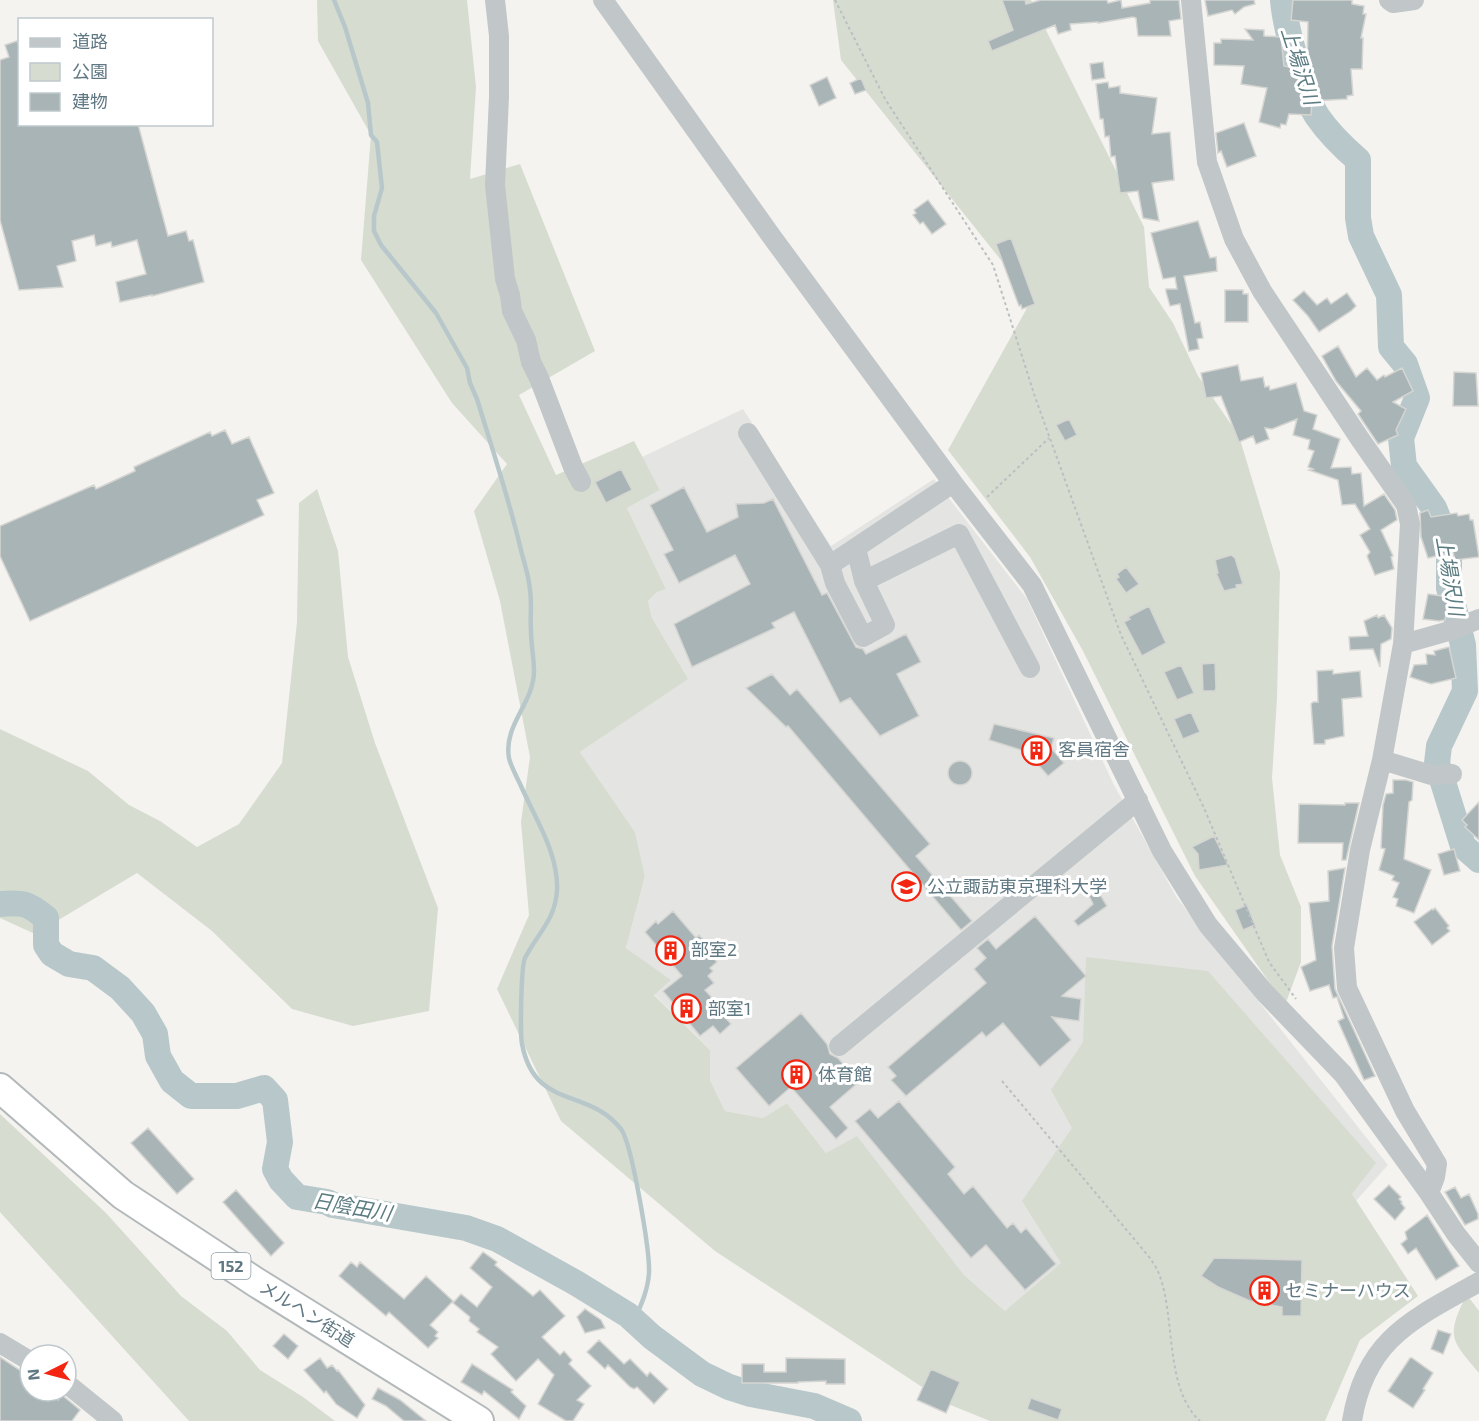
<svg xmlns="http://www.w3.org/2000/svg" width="1479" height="1421" viewBox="0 0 1479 1421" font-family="'Exo 2','Noto Sans JP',sans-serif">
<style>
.built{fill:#e4e5e3}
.green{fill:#d6dcd0}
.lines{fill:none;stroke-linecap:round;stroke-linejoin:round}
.stream{stroke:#b8c8ca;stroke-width:4.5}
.river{stroke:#b8c8ca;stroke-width:26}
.building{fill:#a9b4b7;stroke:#d5d5d2;stroke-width:1.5}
.highway-casing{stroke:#b3b8ba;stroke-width:32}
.path{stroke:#bcbfc1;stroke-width:2;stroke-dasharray:3 3;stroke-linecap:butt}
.minor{stroke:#c1c6c8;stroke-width:20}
.highway{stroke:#fff;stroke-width:28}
.labels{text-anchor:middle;stroke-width:6;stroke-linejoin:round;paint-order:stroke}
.shield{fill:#fff;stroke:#90a0a8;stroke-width:1.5}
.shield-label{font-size:16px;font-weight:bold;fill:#607883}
.poi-label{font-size:18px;fill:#607883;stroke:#fff;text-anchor:start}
.street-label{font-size:18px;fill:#607883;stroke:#fff}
.water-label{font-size:20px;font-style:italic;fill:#5b7c81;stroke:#fff}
</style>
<rect width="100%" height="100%" fill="#f4f3ef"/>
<path class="built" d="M743 409 831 546 934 479 1027 599 1114 785 1177 898 1388 1165 1323 1238 1005 1311 826 1153 787 1103 763 1118 725 1111 710 1080V1050L654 994 670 980 626 948 645 876 635 832 580 752 687 679 652 618 648 601 657 592 666 589 627 508 660 490 642 457Z"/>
<path class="green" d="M317 0H467L476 87 470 179 520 164 595 351 519 395 556 475 634 441 660 490 627 508 666 589 657 592 648 601 652 618 688 679 580 752 635 832 645 876 626 948 671 980 654 995 710 1050V1080L725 1111 763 1118 787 1103 826 1153 857 1136 963 1274 1005 1311 1061 1263 1022 1201 1072 1128 1051 1090 1083 1042 1086 957 1208 971 1376 1163 1352 1194 1418 1296 1360 1340 1325 1421H990L948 1404 715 1251 561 1121 497 989 529 915 521 822 530 757 500 601 474 511 507 464 452 403 361 260 371 135 318 41Z
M833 0H1031L1144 227 1149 287 1173 323 1198 376 1239 436 1280 572 1277 698 1272 778 1280 855 1301 907V962L1285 1005 1195 876 1083 651 1030 557 948 450 1032 299 841 60Z
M317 489 338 551 348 657 375 743 438 908 429 1011 353 1026 292 1009 212 931 137 873 35 934 0 918V729L88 771 129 805 160 821 197 847 239 824 282 763 297 622 299 503Z
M0 1114 106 1213 181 1296 227 1331 260 1370 303 1397 335 1421H189L0 1212Z
M1470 1299 1479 1311V1373C1454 1342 1445 1339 1464 1300Z"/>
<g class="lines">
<path class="stream" d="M334 0 345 27 368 103 371 135 377 142 382 188 374 216V231L381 245 436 313 467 368 470 383 477 399C492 448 508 496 520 546 523 560 529 575 530 590 532 603 530 617 531 631 531 644 534 658 534 671 534 703 503 725 509 758 511 767 517 777 521 786 535 818 559 854 557 891 555 920 538 933 525 958 521 966 520 1034 522 1044 535 1111 587 1086 621 1129 632 1144 650 1251 649 1273 648 1290 641 1305 634 1321"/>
<path class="river" d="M1283 0C1285 26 1303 94 1317 116 1328 132 1343 147 1358 160V218L1361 236 1389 295 1391 347 1405 364 1417 398 1401 438 1404 466 1434 508 1441 525 1449 556V588L1463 645 1465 691 1439 746 1437 763 1463 846 1479 860
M0 904C23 902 28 903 46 918V945L52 954 69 964 93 968 120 988 143 1013 155 1034 158 1056 172 1081 191 1096H237L264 1088 275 1100 280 1142 275 1169 281 1180 297 1197 327 1202 333 1205 466 1228 497 1239 576 1283 628 1315 652 1337 702 1374 729 1387 751 1394 814 1406 849 1421"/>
</g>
<path class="building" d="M1002 0H1025L1026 4 1041 0H1107L1108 3 1121 0 1122 8 1150 3V0H1179L1181 19 1169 21 1171 36H1138L1136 18 1133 17 1098 23V22L1070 24 1071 30 1058 34 1055 25 992 51 988 41 1013 30Z
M1205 0H1254L1255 4 1244 7 1235 14 1232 10 1208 16Z
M1293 0H1352V4L1364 6 1363 14H1366L1361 38H1363L1362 69H1351L1353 95 1347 96V99L1312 101 1311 115 1289 114 1286 125 1281 124 1280 128 1259 122 1267 88 1241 84 1244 66 1214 65V43H1221V39L1253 40 1245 29 1264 30V36L1281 37 1284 66 1307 71 1308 22 1291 20Z
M17 41 20 48V124H138L168 236 186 231 189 241 193 240 204 282 152 296V295L120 302 116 282 146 274 137 240 112 247 111 242 96 246 94 235 72 241 76 261 57 266 63 287 19 290 0 220V60L9 57 5 45Z
M1103 62 1105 78 1092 80 1090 64Z
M827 77 836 98 819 106 810 85Z
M861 78 866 90 855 94 850 83Z
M1108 82 1109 88 1120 86V93L1157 98 1152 134 1170 132 1174 180 1152 183 1159 221 1143 218 1138 191 1120 193 1115 156 1111 157 1109 136 1105 137 1103 119H1100L1096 84Z
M1244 123 1256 156 1227 167 1221 151 1218 153 1216 133Z
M928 200 946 224 932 234 923 222 920 224 913 215 916 213 914 210Z
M1198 221 1210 258 1216 257 1217 271 1184 276 1195 323 1200 322 1203 338 1197 339 1199 349 1189 351 1180 304 1170 306 1166 292V289H1177L1175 277 1163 279 1151 233Z
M1011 238 1035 304 1022 309 1021 305 1019 306 996 244Z
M1225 290H1243V294H1248V322H1225Z
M1304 291 1317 305 1327 298 1331 304 1347 293 1356 306 1351 311 1319 332 1308 316 1293 300Z
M1338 346 1356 377 1367 368 1377 380 1384 375 1385 377 1402 368 1413 391 1393 402 1406 409 1396 430 1398 435 1378 444 1358 414 1361 411 1336 381 1322 356Z
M1238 365 1241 381 1263 377 1265 387 1269 386 1270 390 1296 383 1304 411 1317 415 1313 429 1340 439 1331 468 1351 467 1352 474 1361 473 1364 506 1384 494 1395 510 1397 520 1381 530 1393 556 1391 557 1394 569 1375 575 1367 556 1370 552 1360 535 1370 529 1355 504 1342 505 1338 480 1309 470 1313 469 1308 467 1314 451 1308 449 1310 440 1293 435 1297 419 1272 429 1265 428 1269 439 1256 444 1253 436 1239 442 1221 396 1206 398 1201 373Z
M1454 372 1476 373 1478 406H1453Z
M1069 419 1077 435 1065 441 1056 425Z
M225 430 232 444 249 437 274 493 257 500 264 515 30 621 0 556V526L94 485 96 489 135 471 134 467 210 432 212 436Z
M621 469 632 490 606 503 595 482Z
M684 487 707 532 738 517 736 504 764 503 773 499 822 595 827 593 856 647 863 649 866 654 906 634 921 662 897 674 919 716 880 736 850 698 840 703 794 612 772 623 775 628 692 667 674 624 750 584 735 555 679 583 664 554 673 550 650 505Z
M1428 510 1431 517 1457 513 1458 516 1469 514 1470 520H1473L1479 557 1455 560 1453 552 1428 558 1421 537 1420 513Z
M1231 555 1235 558 1243 584 1236 585 1237 588 1224 591 1216 573H1218L1215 560Z
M1126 567 1139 584 1126 593 1116 579 1119 577 1117 574Z
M1428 594 1449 597 1445 620 1439 621 1423 619Z
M1149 606 1166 643 1142 656 1124 622 1130 619 1128 617Z
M1377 615 1378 618 1384 615 1392 628 1391 639 1381 644 1380 667 1373 649 1350 650 1349 637 1368 636 1364 621Z
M1449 647 1456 678 1431 684 1410 677 1414 665 1427 664 1426 654 1435 655 1434 651Z
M1215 663 1216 688 1215 691H1203L1202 664Z
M1181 665 1194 693 1177 700 1164 672Z
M1333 670V674L1360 671 1362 697 1342 699 1344 736 1325 740V744H1314L1311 704 1313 702H1318L1317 671Z
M772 674 790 695 797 689 930 844 916 856 972 921 961 930 788 726 786 727 746 688Z
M1191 712 1200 732 1183 739 1174 719Z
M994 724 1054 738 1051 748 1064 763 1048 776 1034 760 1040 756 989 740Z
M948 773a12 12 0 1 1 24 0a12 12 0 1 1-24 0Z
M1393 780H1406L1413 782 1412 800 1409 802 1404 859 1431 870 1414 913 1396 906 1398 899 1393 897 1399 883 1392 880 1394 876 1379 870 1385 849 1381 848 1383 805 1386 794 1393 793Z
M1479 802V840L1465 827 1467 825 1462 820Z
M1345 803H1359L1346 860H1342L1343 843H1298L1299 804 1345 805Z
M1214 836 1228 865 1199 870 1198 854 1192 847Z
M1454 849 1460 871 1444 875 1438 854Z
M1345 868 1332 946 1335 989 1375 1076 1364 1080 1338 1021 1344 1018 1337 997 1333 998 1329 985 1310 991 1301 967 1316 960 1309 903 1329 901 1328 871Z
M1098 891 1107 906 1078 926 1074 921 1093 904 1089 896Z
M1247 905 1255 925 1243 930 1235 910Z
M1435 908 1449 926 1447 928 1450 931 1432 945 1414 922 1432 909 1433 910Z
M673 911 696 938 699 935 714 951 710 954 717 962 710 968 713 971 708 976 714 983 705 990 727 1014 724 1016 731 1024 720 1034 713 1026 700 1036 663 991 682 976 645 932 656 921 658 924Z
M1035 916 1086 976 1062 996 1081 999 1079 1021 1052 1017 1071 1040 1040 1067 1003 1023 986 1037 982 1032 906 1096 891 1080 896 1076 888 1067 986 983 974 969 986 958 977 948 988 939 996 949Z
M801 1013 827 1044 830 1054 838 1058 859 1082 830 1107 848 1128 836 1139 791 1087 769 1106 736 1068Z
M899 1101 955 1167 948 1174 964 1194 973 1186 1007 1228 1013 1223 1021 1233 1026 1228 1056 1264 1025 1290 986 1245 971 1258 855 1121 870 1109 878 1118Z
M148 1128 194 1179 177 1194 131 1143Z
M1389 1185 1401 1197 1399 1199 1402 1202 1401 1203 1405 1208 1395 1220 1374 1199Z
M1455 1187 1461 1198 1469 1194 1478 1214V1219L1465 1225 1445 1192Z
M236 1190 284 1243 271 1256 223 1202Z
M1427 1215 1459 1266 1436 1280 1416 1248 1408 1254 1401 1244 1407 1239 1405 1232Z
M483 1252 497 1262 495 1265 533 1296 540 1290 565 1316 542 1337 560 1355 564 1351 572 1360 569 1364 591 1386 577 1400 584 1404 573 1421H566L538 1404 554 1375 538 1359 516 1381 491 1354 498 1347 477 1332 479 1329 469 1321 470 1317 453 1303 461 1294 477 1307 492 1287 470 1268Z
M1214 1258 1302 1260 1301 1316H1282V1307L1250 1301 1218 1287 1201 1276Z
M351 1262 357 1267 360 1262 404 1299 426 1276 453 1301 430 1325 438 1332 435 1336 438 1338 428 1348 389 1312 386 1316 339 1276Z
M585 1309 601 1320 605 1328 585 1333 577 1317Z
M1438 1330 1451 1334 1443 1354 1431 1349Z
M284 1334 298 1346 288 1359 273 1346Z
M599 1340 624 1364 630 1359 647 1376 650 1372 668 1389 654 1404 637 1387 634 1389 630 1387 608 1365 605 1369 587 1352Z
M0 1357 30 1377V1391H46L58 1400 62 1395 80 1410 72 1421H0Z
M320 1358 327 1368 332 1365 337 1371 338 1370 365 1405 357 1418 336 1404 326 1391 324 1393 304 1370Z
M786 1358 845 1359V1384H826V1381L798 1382V1383H742V1364H764V1372H786Z
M1410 1358H1412L1433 1373 1423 1389 1425 1390 1413 1408 1388 1391Z
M472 1364 513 1390 511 1392 526 1406 519 1419 484 1391 482 1395 461 1382Z
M931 1369 960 1382 946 1413 917 1400Z
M378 1388 400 1400 426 1421H404L386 1406 372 1399Z
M1031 1398 1062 1409 1058 1420 1027 1409Z"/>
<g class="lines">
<defs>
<path id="highway" d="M0 1088 123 1195 257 1283 479 1421"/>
</defs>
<use href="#highway" class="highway-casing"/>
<path class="path" d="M835 0 885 99 993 265 1035 397 1121 635 1204 808 1269 962 1296 999
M987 497 1049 438
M1002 1081 1150 1258C1153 1263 1157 1268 1159 1274 1176 1317 1164 1388 1200 1421"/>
<path class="minor" d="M495 0 499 36V97L495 185 505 279 510 295 512 311 526 340 531 362 539 378 573 467 581 482
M603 0 772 237 953 483 1032 585 1162 851 1208 925 1265 993 1343 1074 1429 1193 1456 1234 1479 1263
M1191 0 1207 162 1234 239 1262 291 1360 439 1406 505 1410 524 1403 644 1382 760 1360 850 1344 948 1347 988 1405 1111 1437 1164 1435 1177 1429 1193
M1389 0 1393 3 1414 0
M748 433 830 565 835 583 863 637 885 625 864 581 856 548
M830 565 953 483
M864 581 959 534 1030 668
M1403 644 1449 631 1479 619
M1382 760 1431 775 1452 774
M839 1046 1138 800
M0 1343 30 1361
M66 1383 113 1421
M1352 1421C1365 1339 1413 1319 1479 1282"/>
<use href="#highway" class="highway"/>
</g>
<defs>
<symbol id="building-ring" viewBox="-11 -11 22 22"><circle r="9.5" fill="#fff" stroke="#f22611" stroke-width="1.5"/><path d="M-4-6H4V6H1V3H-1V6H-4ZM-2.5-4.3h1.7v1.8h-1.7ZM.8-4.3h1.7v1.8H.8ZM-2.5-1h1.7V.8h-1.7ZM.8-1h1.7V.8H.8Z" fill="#f22611"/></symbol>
<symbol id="university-ring" viewBox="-11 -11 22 22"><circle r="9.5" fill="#fff" stroke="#f22611" stroke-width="1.5"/><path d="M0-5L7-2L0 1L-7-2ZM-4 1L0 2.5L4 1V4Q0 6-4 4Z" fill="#f22611"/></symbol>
</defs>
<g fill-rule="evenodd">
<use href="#building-ring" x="1020" y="734" width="33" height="33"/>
<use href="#university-ring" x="890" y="870" width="33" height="33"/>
<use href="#building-ring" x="654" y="934" width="33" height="33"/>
<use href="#building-ring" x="670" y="992" width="33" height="33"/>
<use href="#building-ring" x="780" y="1058" width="33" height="33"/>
<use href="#building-ring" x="1248" y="1274" width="33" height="33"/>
</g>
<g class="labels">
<rect class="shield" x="211.5" y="1253" width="39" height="26" rx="4.5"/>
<g class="shield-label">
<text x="231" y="1272">152</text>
</g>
<g class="poi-label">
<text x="1058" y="756">客員宿舎</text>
<text x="927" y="893">公立諏訪東京理科大学</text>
<text x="691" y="956">部室2</text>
<text x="708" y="1015">部室1</text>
<text x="818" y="1081">体育館</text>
<text x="1285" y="1297">セミナーハウス</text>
</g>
<g class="street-label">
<text transform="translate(307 1314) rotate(32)" y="6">メルヘン街道</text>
</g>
<g class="water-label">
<text transform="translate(1300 66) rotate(72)" y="7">上場沢川</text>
<text transform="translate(1450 576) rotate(80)" y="7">上場沢川</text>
<text transform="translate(352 1207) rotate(10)" y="7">日陰田川</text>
</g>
</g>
<rect x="18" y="18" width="195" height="108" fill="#ffffff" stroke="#bfc9cd" stroke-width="1.5"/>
<rect x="30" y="38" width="30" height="9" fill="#c1c6c8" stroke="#bfc9cd" stroke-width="1.5"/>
<text x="72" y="48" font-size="18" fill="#607883">道路</text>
<rect x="30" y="63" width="30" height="18" fill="#d6dcd0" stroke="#bfc9cd" stroke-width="1.5"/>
<text x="72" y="78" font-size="18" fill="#607883">公園</text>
<rect x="30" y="93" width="30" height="18" fill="#a9b4b7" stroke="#bfc9cd" stroke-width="1.5"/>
<text x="72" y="108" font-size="18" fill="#607883">建物</text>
<g transform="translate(48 1373) rotate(264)"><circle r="28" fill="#ffffff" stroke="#bfc9cd" stroke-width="1.5"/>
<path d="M0-4.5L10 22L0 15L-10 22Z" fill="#f22611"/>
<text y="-9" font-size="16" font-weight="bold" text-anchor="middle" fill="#607883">N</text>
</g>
</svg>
